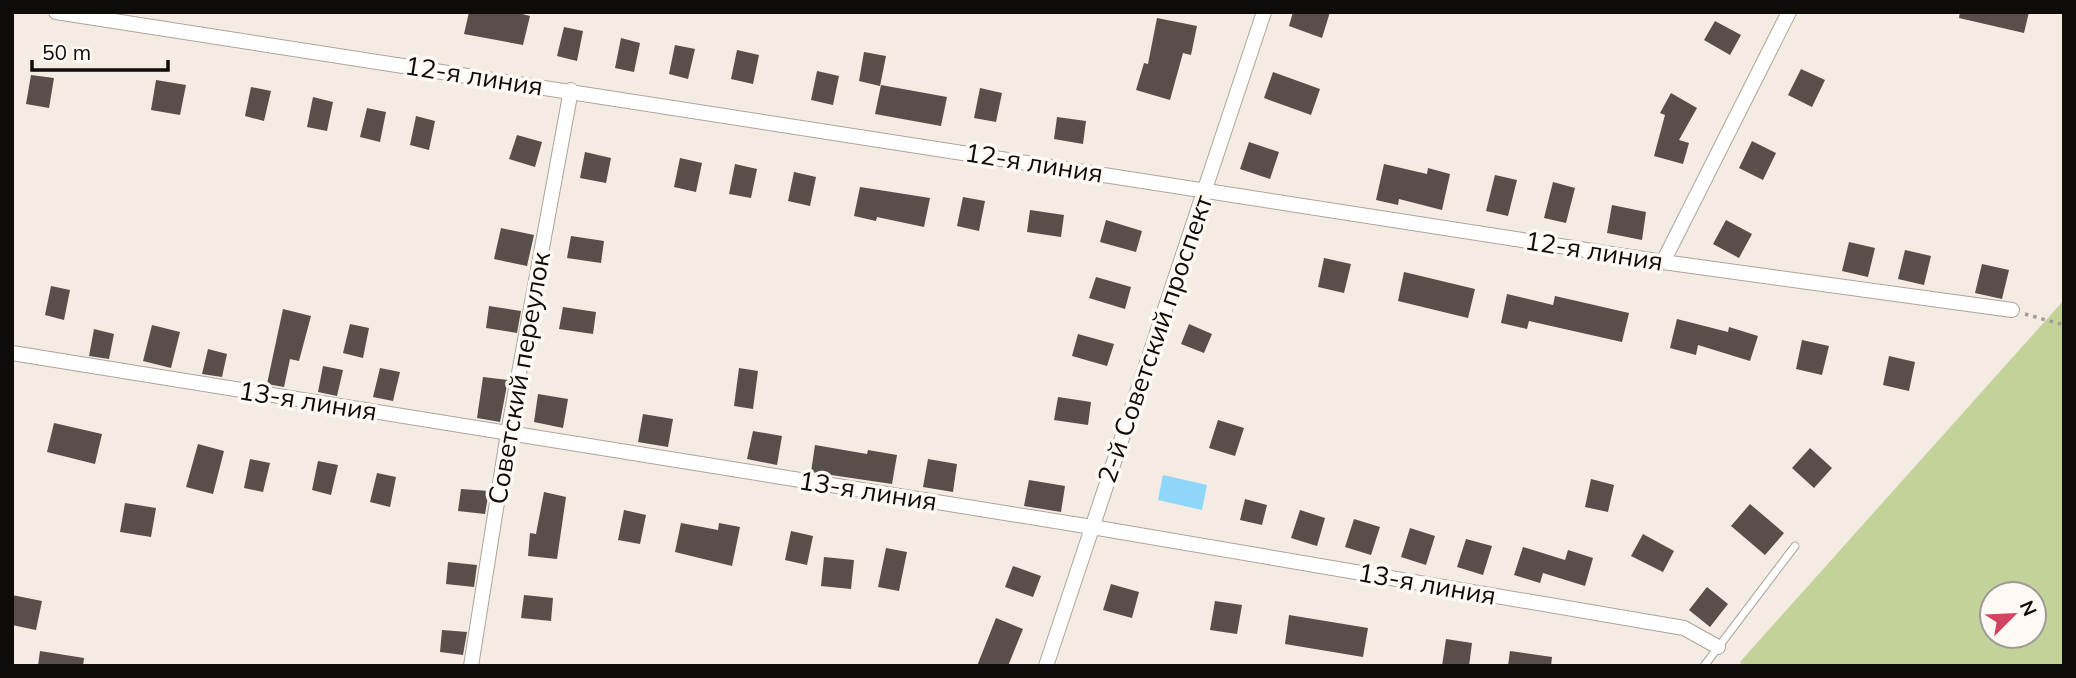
<svg xmlns="http://www.w3.org/2000/svg" width="2076" height="678" viewBox="0 0 2076 678" font-family="Mulish,sans-serif">
<style>
.green{fill:#c3d299;fill-rule:evenodd}
.water{fill:#8ed7fa}
.building{fill:#584e4a}
.lines{fill:none;stroke-linecap:round;stroke-linejoin:round}
.service-casing{stroke:#aca49c;stroke-width:9}
.minor-casing{stroke:#aca49c;stroke-width:16}
.path{stroke:#a39c95;stroke-width:3.5;stroke-dasharray:3.5 5;stroke-linecap:butt}
.service{stroke:#fff;stroke-width:7}
.minor{stroke:#fff;stroke-width:14}
.labels{text-anchor:middle;stroke-width:7;stroke-linejoin:round;paint-order:stroke}
.street-label{font-size:26px;fill:#0e0b08;stroke:#fef9f4}
</style>
<rect width="100%" height="100%" fill="#f4ebe2"/>
<path class="green" d="M2064 300V666H1742L1740 662ZM1992 594H2034V636H1992Z"/>
<path class="water" d="M1163 475 1207 485 1202 510 1158 500Z"/>
<path class="building" d="M469 12H514L530 16 523 45 464 34Z
M1293 12H1330L1322 38 1289 26Z
M1960 12H2029L2024 33 1959 18Z
M1157 18 1197 26 1191 55 1183 53 1170 100 1136 90 1144 63 1148 64Z
M1715 21 1741 35 1730 55 1704 40Z
M564 27 583 31 577 61 557 56Z
M621 38 640 43 634 72 615 68Z
M675 45 695 49 688 79 669 74Z
M737 50 759 55 753 84 731 79Z
M864 52 886 56 880 86 859 81Z
M1801 69 1825 80 1812 107 1788 95Z
M817 71 839 76 833 105 811 100Z
M1273 72 1320 89 1311 115 1264 98Z
M31 75 54 78 49 108 26 104Z
M156 80 186 85 180 115 151 110Z
M881 85 947 97 941 126 875 114Z
M251 87 271 91 264 121 245 116Z
M980 88 1002 93 996 122 974 118Z
M1671 93 1697 108 1679 140 1689 143 1683 164 1654 156 1665 115 1660 113Z
M313 97 333 102 327 131 307 127Z
M367 108 386 112 380 142 360 137Z
M416 116 435 121 429 150 410 145Z
M1057 117 1086 121 1083 144 1054 139Z
M517 135 542 142 535 167 509 159Z
M1752 141 1776 153 1763 180 1739 168Z
M1249 142 1279 152 1270 179 1240 169Z
M585 152 611 158 606 183 580 178Z
M680 158 702 163 696 192 674 187Z
M735 164 757 169 751 198 729 194Z
M1384 164 1427 174 1428 168 1450 174 1442 210 1399 199 1398 205 1376 200Z
M794 172 816 177 810 206 788 201Z
M1495 175 1517 180 1508 216 1486 211Z
M1553 182 1575 188 1566 223 1544 218Z
M860 187 930 198 924 227 877 217 876 221 854 216Z
M963 197 985 201 979 231 957 226Z
M1612 205 1646 212 1642 240 1607 233Z
M1030 210 1064 215 1061 237 1027 232Z
M1106 220 1142 231 1136 252 1100 242Z
M1726 220 1752 234 1739 258 1713 244Z
M501 228 534 235 527 266 494 259Z
M571 236 604 241 601 263 567 258Z
M1849 242 1875 248 1868 277 1842 271Z
M1905 250 1931 256 1924 285 1898 279Z
M1324 258 1351 264 1344 293 1318 287Z
M1982 264 2009 270 2002 299 1975 293Z
M1404 272 1475 289 1468 318 1398 301Z
M1096 277 1131 287 1125 309 1089 298Z
M51 286 70 290 64 320 45 315Z
M1507 294 1553 305 1555 296 1629 313 1622 342 1529 321 1527 329 1501 323Z
M489 306 521 311 517 333 486 328Z
M563 307 596 312 593 334 559 329Z
M283 309 311 316 299 361 290 359 284 387 267 384Z
M1677 319 1728 332 1729 327 1758 336 1750 361 1698 345 1696 355 1670 348Z
M350 324 369 328 363 358 343 353Z
M1189 324 1212 334 1204 353 1181 344Z
M152 325 180 332 171 368 143 361Z
M94 329 114 334 109 359 89 356Z
M1078 334 1114 344 1107 366 1072 356Z
M1802 340 1829 346 1822 375 1796 369Z
M208 349 227 354 222 377 202 374Z
M1889 356 1915 362 1909 391 1883 385Z
M323 366 343 370 337 396 318 392Z
M380 368 400 372 393 401 373 397Z
M739 368 758 371 753 409 734 406Z
M483 377 508 380 500 422 477 418Z
M538 394 568 399 563 428 534 422Z
M1058 397 1091 402 1088 425 1054 420Z
M643 414 673 419 668 447 638 442Z
M1218 420 1244 428 1235 456 1209 448Z
M54 423 102 434 95 464 47 452Z
M753 431 782 436 777 465 747 459Z
M198 444 224 451 213 494 186 487Z
M815 445 867 454 868 450 897 455 892 484 811 472Z
M1810 448 1832 468 1814 488 1792 468Z
M250 459 270 463 263 492 244 488Z
M928 459 957 464 953 492 923 487Z
M318 461 338 465 331 495 312 490Z
M377 473 396 477 390 507 370 502Z
M1591 479 1614 485 1608 512 1585 507Z
M1029 480 1065 486 1061 512 1024 506Z
M461 489 489 491 485 514 458 511Z
M544 492 566 497 557 559 528 556 530 533 536 534Z
M1245 499 1267 505 1262 525 1240 520Z
M125 503 156 508 151 537 120 532Z
M1750 504 1784 533 1765 555 1731 526Z
M624 510 646 515 640 544 618 540Z
M1300 510 1325 518 1317 546 1291 538Z
M1354 519 1380 527 1371 555 1345 547Z
M681 523 718 530 719 523 740 527 732 566 675 552Z
M1410 528 1435 536 1426 565 1401 557Z
M791 531 813 536 807 565 785 560Z
M1643 534 1674 551 1663 572 1631 556Z
M1466 539 1492 546 1483 575 1457 567Z
M1523 547 1565 560 1568 550 1593 558 1585 586 1543 573 1540 583 1514 575Z
M886 548 907 552 899 591 878 587Z
M824 557 854 560 851 589 821 586Z
M448 562 477 565 474 587 446 584Z
M1013 566 1041 576 1033 597 1005 587Z
M1111 584 1139 592 1132 618 1103 610Z
M1707 587 1728 604 1710 627 1689 610Z
M12 595 42 601 36 630 12 625Z
M524 595 553 598 551 621 521 618Z
M1215 601 1242 605 1237 634 1210 630Z
M1289 615 1368 628 1363 657 1285 644Z
M996 618 1023 629 1008 666H977Z
M442 630 467 632 463 655 440 652Z
M1446 639 1472 643 1469 666H1442Z
M40 651 84 658 83 666H38Z
M1510 651 1552 657 1551 666H1508Z"/>
<g class="lines">
<defs>
<path id="service" d="M1704 666 1795 546"/>
<path id="minor" d="M56 12 1663 262 2012 310
M1663 262 1789 12
M12 353 1092 527 1684 628 1718 647
M471 666 508 433 571 90
M1046 666 1264 12"/>
</defs>
<use href="#service" class="service-casing"/>
<use href="#minor" class="minor-casing"/>
<path class="path" d="M2025 314 2064 325"/>
<use href="#service" class="service"/>
<use href="#minor" class="minor"/>
</g>
<g class="labels">
<g class="street-label">
<text transform="translate(474 76) rotate(9)" y="9">12-я линия</text>
<text transform="translate(1034 163) rotate(9)" y="9">12-я линия</text>
<text transform="translate(1594 251) rotate(9)" y="9">12-я линия</text>
<text transform="translate(1155 339) rotate(-71)" y="9">2-й Советский проспект</text>
<text transform="translate(519 378) rotate(-80)" y="9">Советский переулок</text>
<text transform="translate(308 401) rotate(9)" y="9">13-я линия</text>
<text transform="translate(868 491) rotate(9)" y="9">13-я линия</text>
<text transform="translate(1427 584) rotate(10)" y="9">13-я линия</text>
</g>
</g>
<rect width="2076" height="678" fill="none" stroke="#0e0b08" stroke-width="28"/>
<g transform="translate(2013 615) rotate(66)"><circle r="33" fill="#fef9f4" stroke="#9e9a96" stroke-width="2"/>
<path d="M0-5L12 26L0 18L-12 26Z" fill="#d34463"/>
<text y="-10" font-size="19" font-weight="bold" text-anchor="middle" fill="#0e0b08">N</text>
</g>
<path d="M32 60v10h136v-10" fill="none" stroke="#0e0b08" stroke-width="3.5"/>
<text x="42" y="60" font-size="21" fill="#0e0b08" stroke="#fef9f4" stroke-width="5" paint-order="stroke">50 m</text>
</svg>
